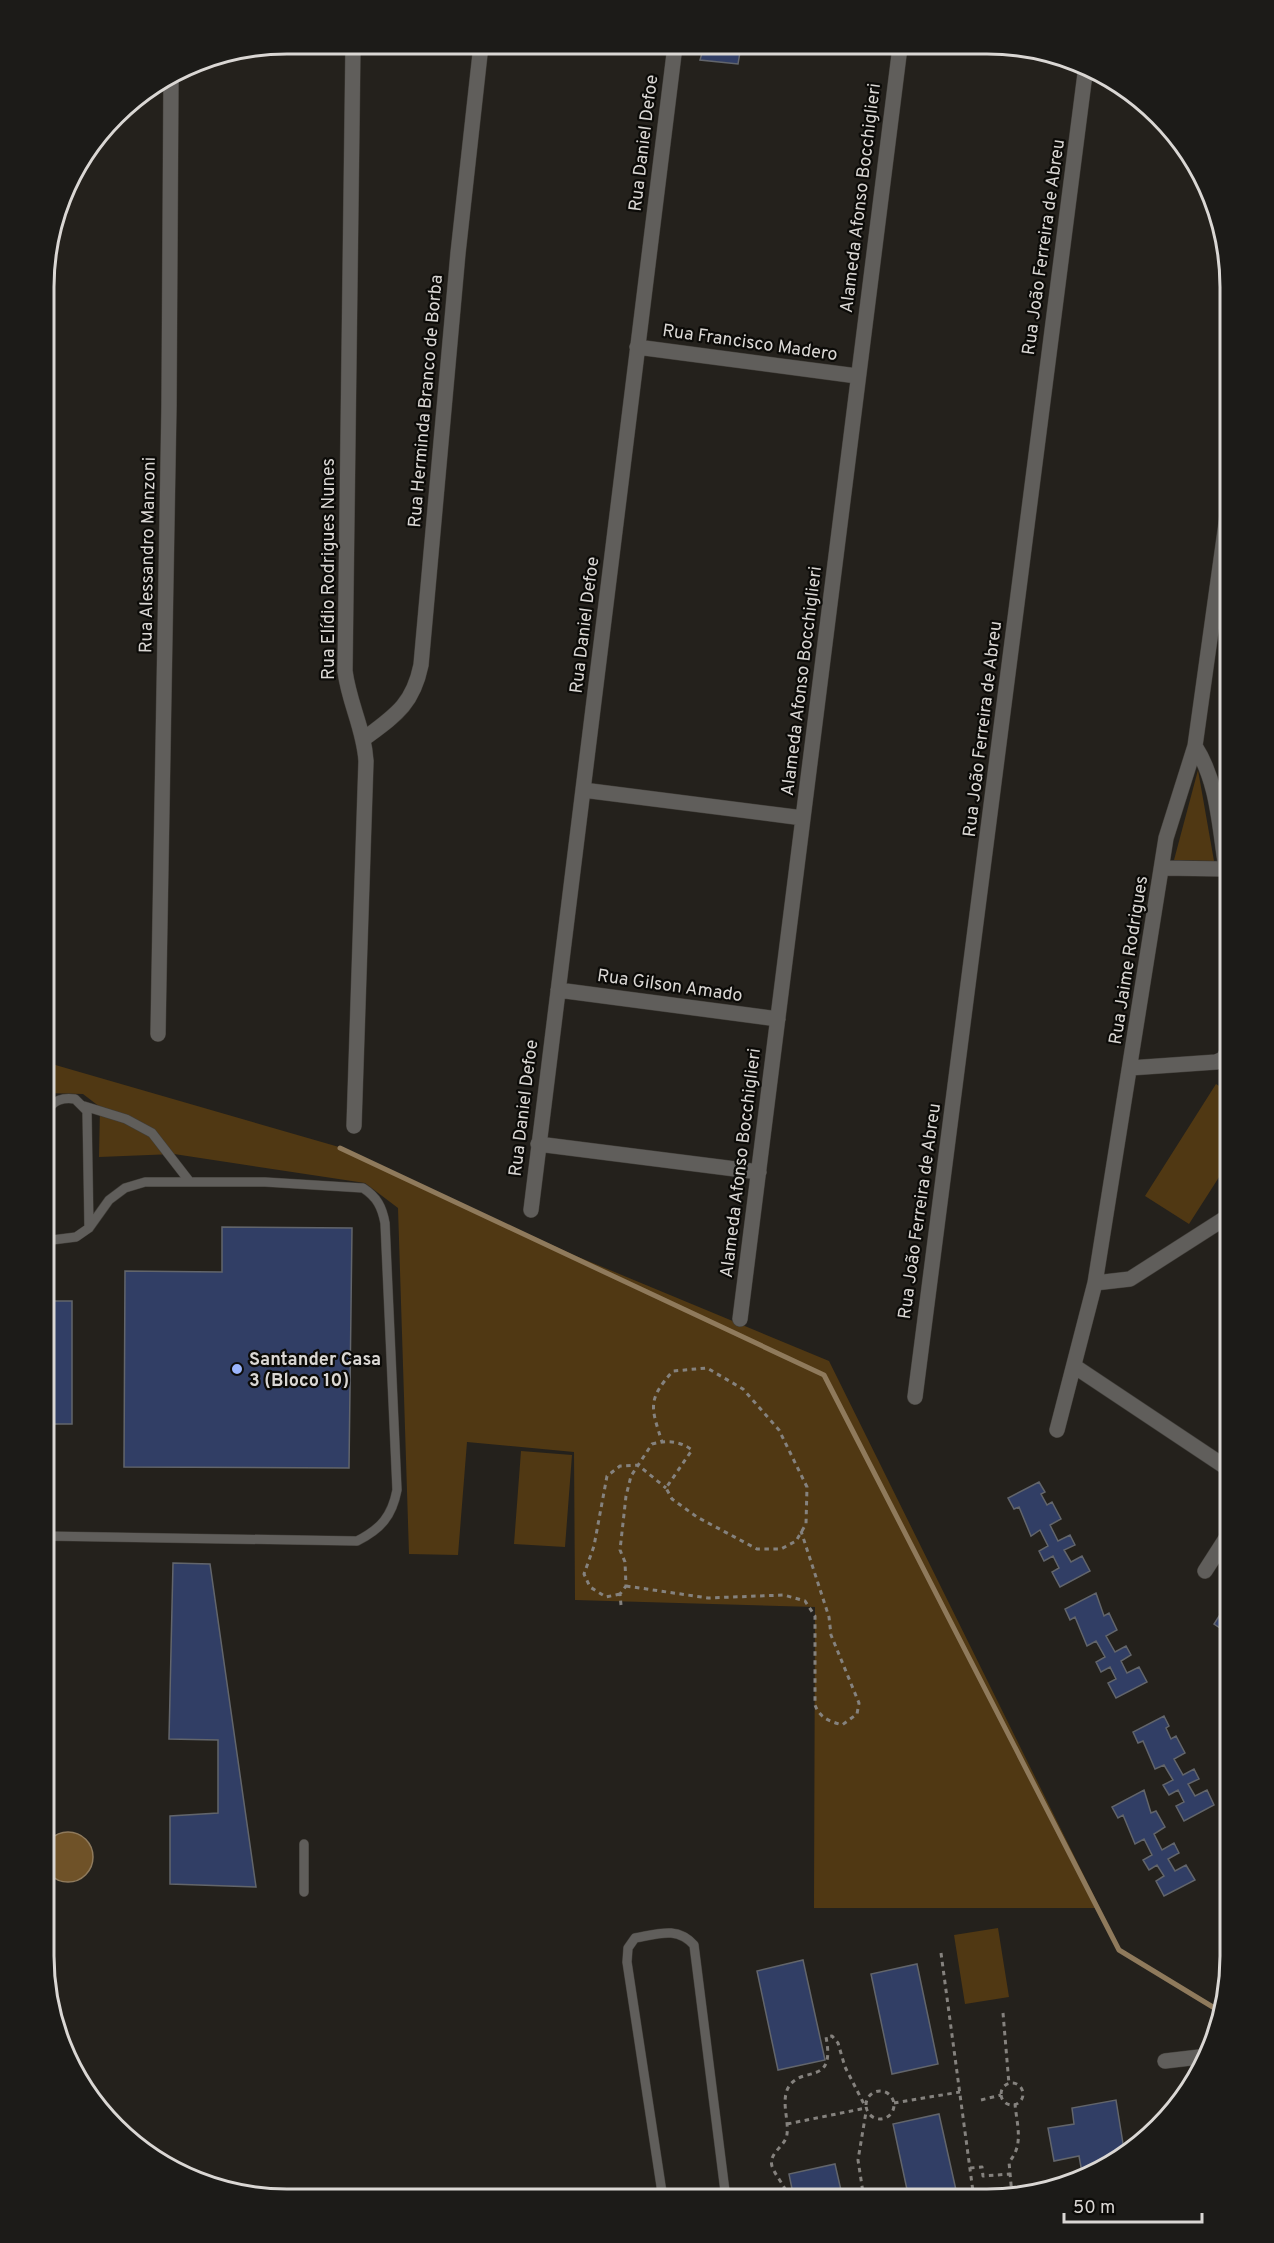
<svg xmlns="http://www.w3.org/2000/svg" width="1274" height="2243" viewBox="0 0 1274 2243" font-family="Overpass,sans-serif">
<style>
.green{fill:#503813}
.water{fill:#6f5228;stroke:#8f7a5c;stroke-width:1.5}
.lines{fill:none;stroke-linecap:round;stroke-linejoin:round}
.stream{stroke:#8f7a5c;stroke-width:5}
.building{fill:#313e65;stroke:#62656b;stroke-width:1.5}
.service-casing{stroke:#413e39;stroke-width:10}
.minor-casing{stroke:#413e39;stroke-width:16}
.path{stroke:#85827e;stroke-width:3;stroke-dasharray:4.5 4.5;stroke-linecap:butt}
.service{stroke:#605e5b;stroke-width:9}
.minor{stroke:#605e5b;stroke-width:15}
.poi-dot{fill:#9bb5fd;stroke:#0c0b08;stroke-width:2}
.labels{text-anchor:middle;stroke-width:4.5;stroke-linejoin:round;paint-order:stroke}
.street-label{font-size:18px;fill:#dad7d4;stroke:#0c0b08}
.poi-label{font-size:18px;font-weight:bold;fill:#dad7d4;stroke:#0c0b08;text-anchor:start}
.rim{fill:none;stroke:#dad7d4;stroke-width:3}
</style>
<rect width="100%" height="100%" fill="#24211c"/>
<path class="green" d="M1198 770 1214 861 1174 860Z
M45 1062 339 1147 576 1256 829 1361 1100 1908H814L815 1607 575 1600 574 1452 467 1442 458 1555 409 1554 398 1208 365 1183 174 1154 99 1157 100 1107 83 1094 45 1093Z
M1216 1084 1230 1093V1160L1189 1224 1145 1196Z
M521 1451 572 1455 565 1547 514 1544Z
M998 1928 1009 1997 965 2004 954 1935Z"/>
<path class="water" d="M43 1857a25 25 0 1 1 50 0a25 25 0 1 1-50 0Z"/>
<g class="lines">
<path class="stream" d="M340 1148 824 1375 1119 1950 1221 2012"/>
</g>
<path class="building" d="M704 46H741L738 64 700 60Z
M222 1227 352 1228 349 1468 124 1467 125 1271 222 1272Z
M44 1301H72V1424H44Z
M1039 1482 1045 1492 1041 1494 1047 1505 1052 1502 1061 1519 1050 1525 1058 1541 1070 1535 1075 1545 1064 1550 1071 1562 1082 1556 1090 1571 1060 1587 1052 1572 1059 1568 1053 1556 1044 1561 1039 1551 1048 1546 1040 1530 1031 1536 1019 1507 1014 1509 1008 1498Z
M173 1563 210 1564 256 1887 170 1884V1816L218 1813V1740L169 1739Z
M1096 1593 1104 1616 1109 1613 1117 1630 1106 1636 1115 1652 1126 1646 1131 1655 1121 1661 1127 1673 1139 1667 1147 1682 1116 1698 1108 1683 1116 1679 1110 1667 1101 1672 1096 1662 1105 1657 1096 1641 1087 1646 1075 1617 1070 1620 1065 1609Z
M1230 1599V1629L1226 1626 1223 1630 1214 1624Z
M44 1645 52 1647 50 1772 44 1774Z
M1164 1716 1169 1726 1166 1728 1171 1739 1176 1736 1185 1753 1174 1759 1183 1775 1194 1769 1199 1779 1188 1784 1195 1796 1207 1790 1214 1805 1184 1821 1176 1806 1184 1802 1178 1790 1169 1795 1163 1785 1173 1780 1164 1765 1155 1769 1143 1741 1138 1743 1133 1732Z
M1144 1790 1151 1813 1156 1811 1165 1827 1154 1834 1162 1850 1174 1843 1179 1853 1168 1859 1175 1871 1186 1865 1195 1880 1164 1896 1156 1881 1164 1876 1157 1865 1149 1870 1143 1860 1152 1855 1144 1839 1135 1844 1123 1815 1118 1818 1112 1807Z
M803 1960 825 2060 778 2070 757 1971Z
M917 1964 938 2064 892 2074 871 1974Z
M1116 2100 1125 2156 1083 2178 1079 2156 1054 2161 1048 2128 1074 2124 1072 2108Z
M939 2114 958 2199H909L893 2124Z
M835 2164 843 2199H794L789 2174Z"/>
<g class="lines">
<defs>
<path id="service" d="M84 1106 126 1119 152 1133 190 1182
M44 1127C46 1108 53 1096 75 1099L87 1111 89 1228
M44 1536 357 1541C381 1529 392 1516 397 1490L385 1223C382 1207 377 1197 363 1188L265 1182H145L125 1188 109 1200 89 1228 76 1237 44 1241
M304 1892V1844
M663 2199 627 1962 628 1948 635 1938C658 1934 677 1926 694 1945L726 2199"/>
<path id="minor" d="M353 44 345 671C349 703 364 729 366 761L354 1126
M637 347 857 376
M365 738C396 715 413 704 421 665L458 253 481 45
M1195 746C1222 788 1219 842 1230 889
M583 790 803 818
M1163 868 1225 869
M558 990 778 1019
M158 1034 169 406 171 76
M1130 1068 1216 1062 1223 1059 1230 1047
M538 1144 759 1172
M531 1210 675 46
M1095 1283 1130 1279 1230 1215
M740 1319 900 47
M1074 1366 1230 1470
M915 1397 1086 66
M1057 1430 1095 1283 1166 838 1195 746 1230 495
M1205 1571 1230 1532
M1165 2061 1208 2056"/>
</defs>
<use href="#service" class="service-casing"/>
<use href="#minor" class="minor-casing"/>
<path class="path" d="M626 1586 708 1598 784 1595 805 1601 815 1616V1705C820 1718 829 1721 842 1725L857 1714 859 1703 831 1635 829 1617 801 1531
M620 1594 606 1597 590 1587 584 1574 594 1546 607 1476 620 1466 638 1465 666 1488
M621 1605 620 1594 626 1586 625 1562 620 1550 626 1496 631 1476 652 1444C667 1440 680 1441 692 1450L666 1488 672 1499 697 1517 757 1549H781L796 1541 806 1524 807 1487 779 1430 743 1389 707 1368 673 1371C647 1400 651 1407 662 1442
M941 1953 974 2199
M1003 2013 1009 2084
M1001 2094a11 11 0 1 1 22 0a11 11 0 1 1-22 0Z
M866 2105a14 14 0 1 1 28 0a14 14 0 1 1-28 0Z
M981 2100 1001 2095
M894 2103 960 2092
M787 2124 866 2108
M970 2168 982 2167 983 2176 1010 2174
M1012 2195 1009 2162C1024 2145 1017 2126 1015 2104
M788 2199C786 2185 776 2178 772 2166 768 2153 786 2146 787 2134 789 2120 781 2102 788 2088 801 2064 836 2088 826 2037L832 2036 838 2043 845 2067 865 2106
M864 2199 858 2160 866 2112"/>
<use href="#service" class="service"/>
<use href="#minor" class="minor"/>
</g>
<circle class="poi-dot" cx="237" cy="1369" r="6"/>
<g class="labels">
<g class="street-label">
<text transform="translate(643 143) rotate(-83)" y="6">Rua Daniel Defoe</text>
<text transform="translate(860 198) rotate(-83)" y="6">Alameda Afonso Bocchiglieri</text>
<text transform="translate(1043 247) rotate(-82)" y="6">Rua João Ferreira de Abreu</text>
<text transform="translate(750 342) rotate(8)" y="6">Rua Francisco Madero</text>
<text transform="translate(425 401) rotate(-85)" y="6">Rua Herminda Branco de Borba</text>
<text transform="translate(147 555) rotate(-89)" y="6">Rua Alessandro Manzoni</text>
<text transform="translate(328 569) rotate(-90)" y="6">Rua Elídio Rodrigues Nunes</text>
<text transform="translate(584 625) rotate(-83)" y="6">Rua Daniel Defoe</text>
<text transform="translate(801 681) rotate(-83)" y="6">Alameda Afonso Bocchiglieri</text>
<text transform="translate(982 729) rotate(-83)" y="6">Rua João Ferreira de Abreu</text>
<text transform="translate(1128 960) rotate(-81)" y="6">Rua Jaime Rodrigues</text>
<text transform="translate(670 985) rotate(8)" y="6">Rua Gilson Amado</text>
<text transform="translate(523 1108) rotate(-83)" y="6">Rua Daniel Defoe</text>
<text transform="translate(740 1163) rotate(-83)" y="6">Alameda Afonso Bocchiglieri</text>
<text transform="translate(919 1211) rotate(-82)" y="6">Rua João Ferreira de Abreu</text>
</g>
<g class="poi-label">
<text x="249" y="1365">Santander Casa<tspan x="249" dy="21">3 (Bloco 10)</tspan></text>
</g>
</g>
<path d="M0 0H1274V2243H0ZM287 54H987A233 233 0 0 1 1220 287V1956A233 233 0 0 1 987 2189H287A233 233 0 0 1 54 1956V287A233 233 0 0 1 287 54Z" fill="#1c1b18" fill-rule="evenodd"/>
<path class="rim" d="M287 54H987A233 233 0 0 1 1220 287V1956A233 233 0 0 1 987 2189H287A233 233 0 0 1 54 1956V287A233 233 0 0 1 287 54Z"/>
<path d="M1064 2213v9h138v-9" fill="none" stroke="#dad7d4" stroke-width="3"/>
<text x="1073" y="2213" font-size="18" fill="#dad7d4" stroke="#0c0b08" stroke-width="4.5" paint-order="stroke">50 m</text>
</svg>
